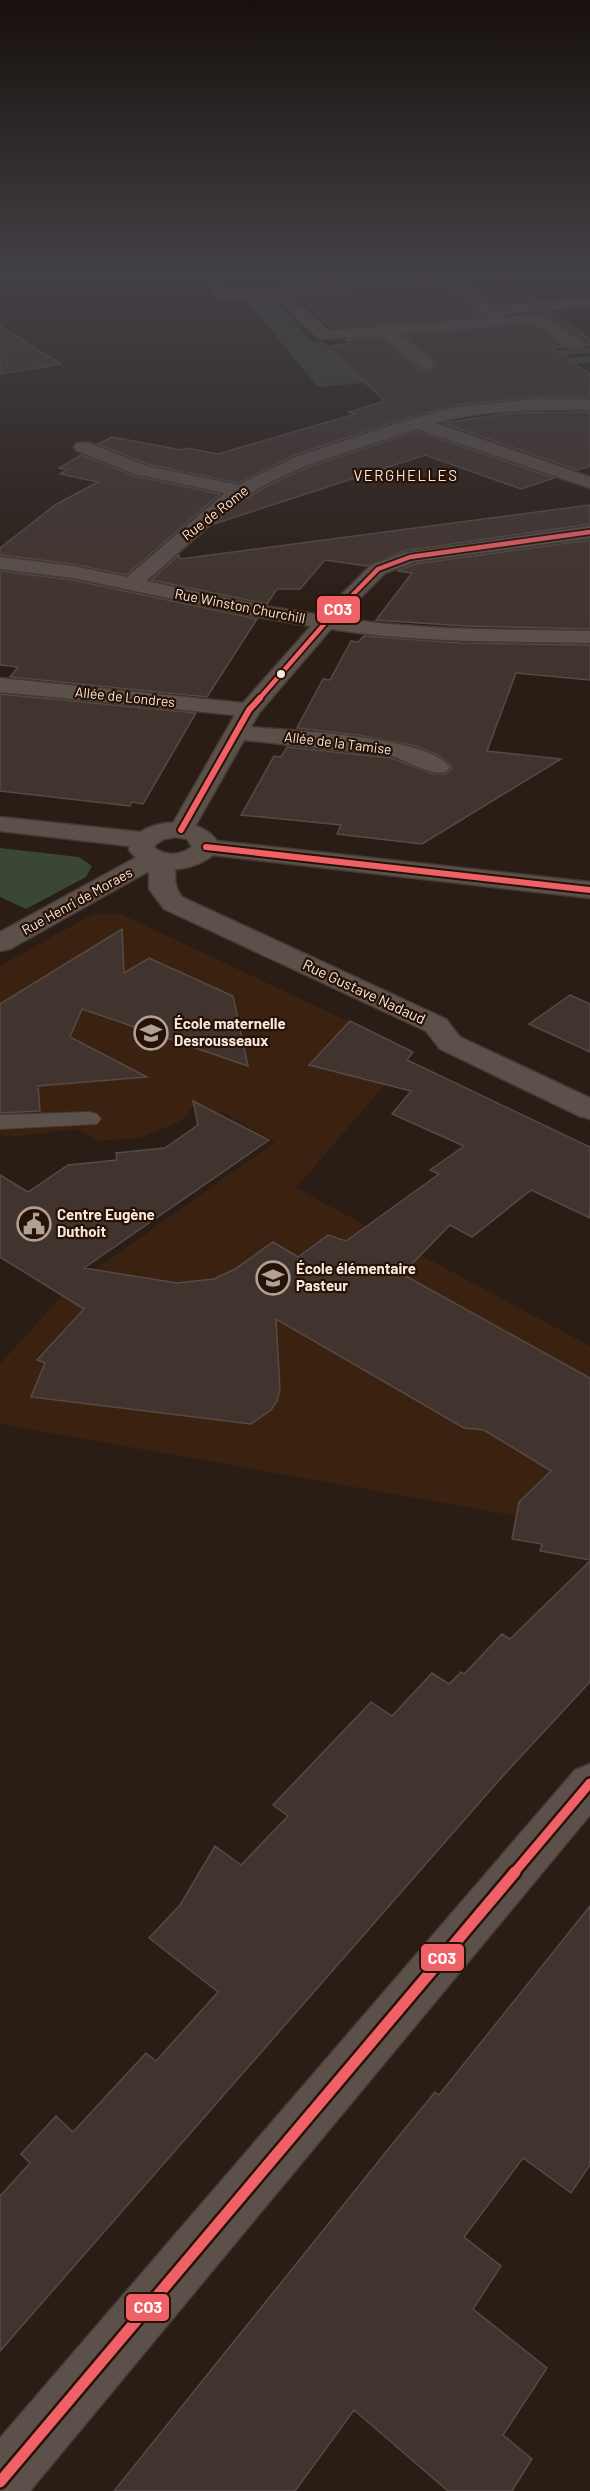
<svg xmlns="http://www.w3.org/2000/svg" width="590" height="2491" viewBox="0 0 590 2491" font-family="Barlow,sans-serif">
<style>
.built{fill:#3b2110}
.green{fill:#3a4734}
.building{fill:#41342e;stroke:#564a45;stroke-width:1.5}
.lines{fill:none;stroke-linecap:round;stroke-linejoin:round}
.service-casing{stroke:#443a33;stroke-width:2}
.minor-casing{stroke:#443a33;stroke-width:3}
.tertiary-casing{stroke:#443a33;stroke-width:3}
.service{fill:#5c504b;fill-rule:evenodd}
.minor{fill:#5c504b;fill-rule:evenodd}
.tertiary{fill:#5c504b;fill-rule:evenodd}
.bus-1-far3-casing{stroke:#271205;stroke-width:8}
.bus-1-far2-casing{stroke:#271205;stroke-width:10}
.bus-1-far1-casing{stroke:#271205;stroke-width:14}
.bus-1-casing{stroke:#271205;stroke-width:16}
.bus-1-far3{stroke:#f06067;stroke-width:4.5}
.bus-1-far2{stroke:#f06067;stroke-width:6}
.bus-1-far1{stroke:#f06067;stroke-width:9}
.bus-1{stroke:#f06067;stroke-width:11}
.bus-dot{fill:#f7e8df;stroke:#271205;stroke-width:2}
.labels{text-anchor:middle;stroke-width:4.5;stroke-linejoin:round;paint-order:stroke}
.far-street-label{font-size:14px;fill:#f7e8df;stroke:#271205}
.far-quarter-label{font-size:15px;letter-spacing:1.5px;fill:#f7e8df;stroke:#271205}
.street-label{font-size:15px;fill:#f7e8df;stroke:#271205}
.poi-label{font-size:15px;font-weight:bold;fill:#f7e8df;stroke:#271205;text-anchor:start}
.line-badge{stroke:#271205;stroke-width:2}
.badge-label{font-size:16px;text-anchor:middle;font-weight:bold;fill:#fff}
</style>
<rect width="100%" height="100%" fill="#291d15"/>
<path class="built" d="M93 914H121L413 1052 296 1188 590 1346V1529L0 1424V1364L68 1289 275 1142 225 1114 193 1106 183 1120 139 1138 98 1141 76 1129 12 1137 0 1136V966Z"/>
<path class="green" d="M263 296 275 299 312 342 321 341 346 364 409 358 417 365 423 366 590 348V353L532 359 534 361 590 356V363L318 387 245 299Z
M0 848 79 857 92 866 86 877 26 909 0 897Z"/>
<path class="building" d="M270 272H495L535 300 493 304 452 273 446 272 284 284Z
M442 284 482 316 333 328 298 297Z
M552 312 590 339V345H586L544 313H537Z
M534 325 564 347 552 348 590 374V398L536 397 457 405 410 417 292 456 239 483 147 464 98 444 112 437 182 450 187 448 218 454 355 414 349 412 385 401 327 347 350 343 346 340 381 338 419 369 425 371 435 366 436 363 405 336Z
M0 326 61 364 0 374Z
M590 412V466L577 470 443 423 512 413Z
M417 431 554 478 521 489 425 455 214 524 237 504 267 486 306 468Z
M81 455 135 476 220 494 126 575 73 564 0 555V548L55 505 98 482 60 474 67 470 59 468Z
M590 505V524L403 551 367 566 325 560 300 589H277L267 604 151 580 179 555 180 559Z
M590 540V629L465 626 376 620 412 573 397 571 415 564Z
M0 571 73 580 257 619 207 697 10 677 18 667 0 665Z
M364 636 460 643 590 645V680L516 673 487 751 561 759 422 844 337 834 341 825 241 815 274 756 281 757 287 747 391 758 433 774H446L452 768 451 765 438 755 416 746 358 735 297 728 323 679 330 680 351 641 358 642Z
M0 694 196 713 143 804 132 802 130 806 0 791Z
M122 929 124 973 149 958 233 996 248 1066 82 1009 70 1037 147 1077 38 1086 40 1111 0 1113V1004Z
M570 995 590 1004V1052L529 1024Z
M350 1021 413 1052 407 1060 590 1147V1218L531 1190 472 1237 450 1225 402 1274 590 1378V1560L540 1551 542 1544 512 1539 519 1502 551 1471 484 1430 464 1428 276 1319 280 1390 277 1401 271 1410 251 1424 31 1397 45 1363 37 1360 84 1309 0 1257V1175L28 1192 68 1165 117 1160 116 1153 165 1148 198 1125 193 1101 269 1140 84 1268 177 1283 214 1279 235 1269 273 1242 298 1257 328 1235 346 1241 439 1174 430 1170 464 1146 392 1114 411 1091 309 1065Z
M590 1561V1682L501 1778 0 2351V2196L30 2163 21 2154 56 2116 73 2132 146 2053 156 2061 218 1992 149 1938 180 1905 215 1846 241 1865 288 1816 273 1805 371 1702 392 1716 432 1673 449 1684 461 1672 464 1674 502 1634 510 1639Z
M590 1906V2165L571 2193 523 2158 464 2237 501 2266 473 2309 547 2368 503 2435 532 2459 512 2491H448L354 2410 295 2491H114L394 2142 435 2092 439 2095Z"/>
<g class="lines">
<defs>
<path id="service" d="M89 1112 97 1114 101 1119 97 1124 0 1129V1115Z"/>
<path id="minor" d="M194 272H208L228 291 446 274 451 275 492 306 590 298V306L502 314 506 317 543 315 581 343 584 346 581 349H571L535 323 399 334 432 361 434 364 426 369 420 367 382 336 319 339 274 296 219 299ZM443 282 488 318 328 331 289 295Z
M529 272H546L549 275 542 279Z
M536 399 590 400V410C538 409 485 410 435 423L590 477V488L417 429 305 466 266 484 236 502 146 581 264 606 321 615 371 565 403 553 590 526V538L414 562 385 573 341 618C423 631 507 629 590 631V643C504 641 417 643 331 629L259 713 251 727C291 731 428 736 450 767L446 772C430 776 408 761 392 756L244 740 193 830 190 835 181 837 172 835 169 830 235 715 0 692V678L243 703 311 626 264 618 73 578 0 569V557L73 566 127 577 225 493 135 474 77 451 74 447 77 443H89L146 466 239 485 293 458 411 419 458 407Z
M153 850C192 860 164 874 182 897L446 1019 460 1037 590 1098V1119L579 1116 440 1049 426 1031 164 909 149 889V871L10 949 0 951V932L144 853Z
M590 1764V1815L30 2491H0V2438L575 1770Z"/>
<path id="tertiary" d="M0 817 140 832C162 818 201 818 217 841L590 882V898L213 855C190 874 147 876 129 850V846L0 831ZM176 837 187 839 192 847C180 855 167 857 155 848V845L164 839Z"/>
</defs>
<use href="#service" class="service-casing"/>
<use href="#minor" class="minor-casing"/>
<use href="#tertiary" class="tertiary-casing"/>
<use href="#service" class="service"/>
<use href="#minor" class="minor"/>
<use href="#tertiary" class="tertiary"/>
<defs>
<path id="bus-1-far3" d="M259 699 326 622 378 569 410 557 590 532"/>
<path id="bus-1-far2" d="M181 830 249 710 260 698
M206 847 590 890"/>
<path id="bus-1-far1" d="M514 1873 590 1783"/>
<path id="bus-1" d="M0 2482 515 1872"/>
</defs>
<use href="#bus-1-far3" class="bus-1-far3-casing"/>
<use href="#bus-1-far2" class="bus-1-far2-casing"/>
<use href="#bus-1-far1" class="bus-1-far1-casing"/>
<use href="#bus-1" class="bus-1-casing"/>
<use href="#bus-1-far3" class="bus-1-far3"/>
<use href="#bus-1-far2" class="bus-1-far2"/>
<use href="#bus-1-far1" class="bus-1-far1"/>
<use href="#bus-1" class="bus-1"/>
</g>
<linearGradient id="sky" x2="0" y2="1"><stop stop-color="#17100c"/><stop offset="0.44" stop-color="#434046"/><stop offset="1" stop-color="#434046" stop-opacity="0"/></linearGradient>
<rect width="590" height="620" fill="url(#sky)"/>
<defs>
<symbol id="school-ring" viewBox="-11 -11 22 22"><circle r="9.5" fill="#271205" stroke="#afa198" stroke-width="1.5"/><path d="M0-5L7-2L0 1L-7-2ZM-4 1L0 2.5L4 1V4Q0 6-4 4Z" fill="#afa198"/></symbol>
<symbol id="civic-ring" viewBox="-11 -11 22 22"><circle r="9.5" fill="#271205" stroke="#afa198" stroke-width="1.5"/><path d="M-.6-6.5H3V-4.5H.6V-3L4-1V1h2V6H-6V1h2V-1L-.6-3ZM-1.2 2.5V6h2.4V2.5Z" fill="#afa198"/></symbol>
</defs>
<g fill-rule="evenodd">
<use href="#school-ring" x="132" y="1014" width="38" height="38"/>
<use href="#civic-ring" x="15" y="1205" width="38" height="38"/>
<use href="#school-ring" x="254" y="1259" width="38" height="38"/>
</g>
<circle class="bus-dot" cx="281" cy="674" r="5"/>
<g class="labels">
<g class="far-street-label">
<text transform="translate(215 513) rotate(-38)" y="5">Rue de Rome</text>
<text transform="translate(240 606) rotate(11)" y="5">Rue Winston Churchill</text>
<text transform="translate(125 697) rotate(6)" y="5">Allée de Londres</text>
<text transform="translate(338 743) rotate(7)" y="5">Allée de la Tamise</text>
<text transform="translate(77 901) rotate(-29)" y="5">Rue Henri de Moraes</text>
</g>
<g class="far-quarter-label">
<text x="406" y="481">VERGHELLES</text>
</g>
<g class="street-label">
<text transform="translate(364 992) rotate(25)" y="5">Rue Gustave Nadaud</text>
</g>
<g class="poi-label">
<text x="174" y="1029">École maternelle<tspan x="174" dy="17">Desrousseaux</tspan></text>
<text x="57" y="1220">Centre Eugène<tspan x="57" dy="17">Duthoit</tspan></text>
<text x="296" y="1274">École élémentaire<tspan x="296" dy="17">Pasteur</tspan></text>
</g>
</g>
<g class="line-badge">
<rect x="316" y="595" width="45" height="29" rx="6" fill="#f06067"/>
<rect x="420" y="1943" width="45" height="29" rx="6" fill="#f06067"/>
<rect x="125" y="2293" width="45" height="29" rx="6" fill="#f06067"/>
</g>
<g class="badge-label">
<text x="338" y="615">CO3</text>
<text x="442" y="1964">CO3</text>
<text x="148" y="2313">CO3</text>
</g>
</svg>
